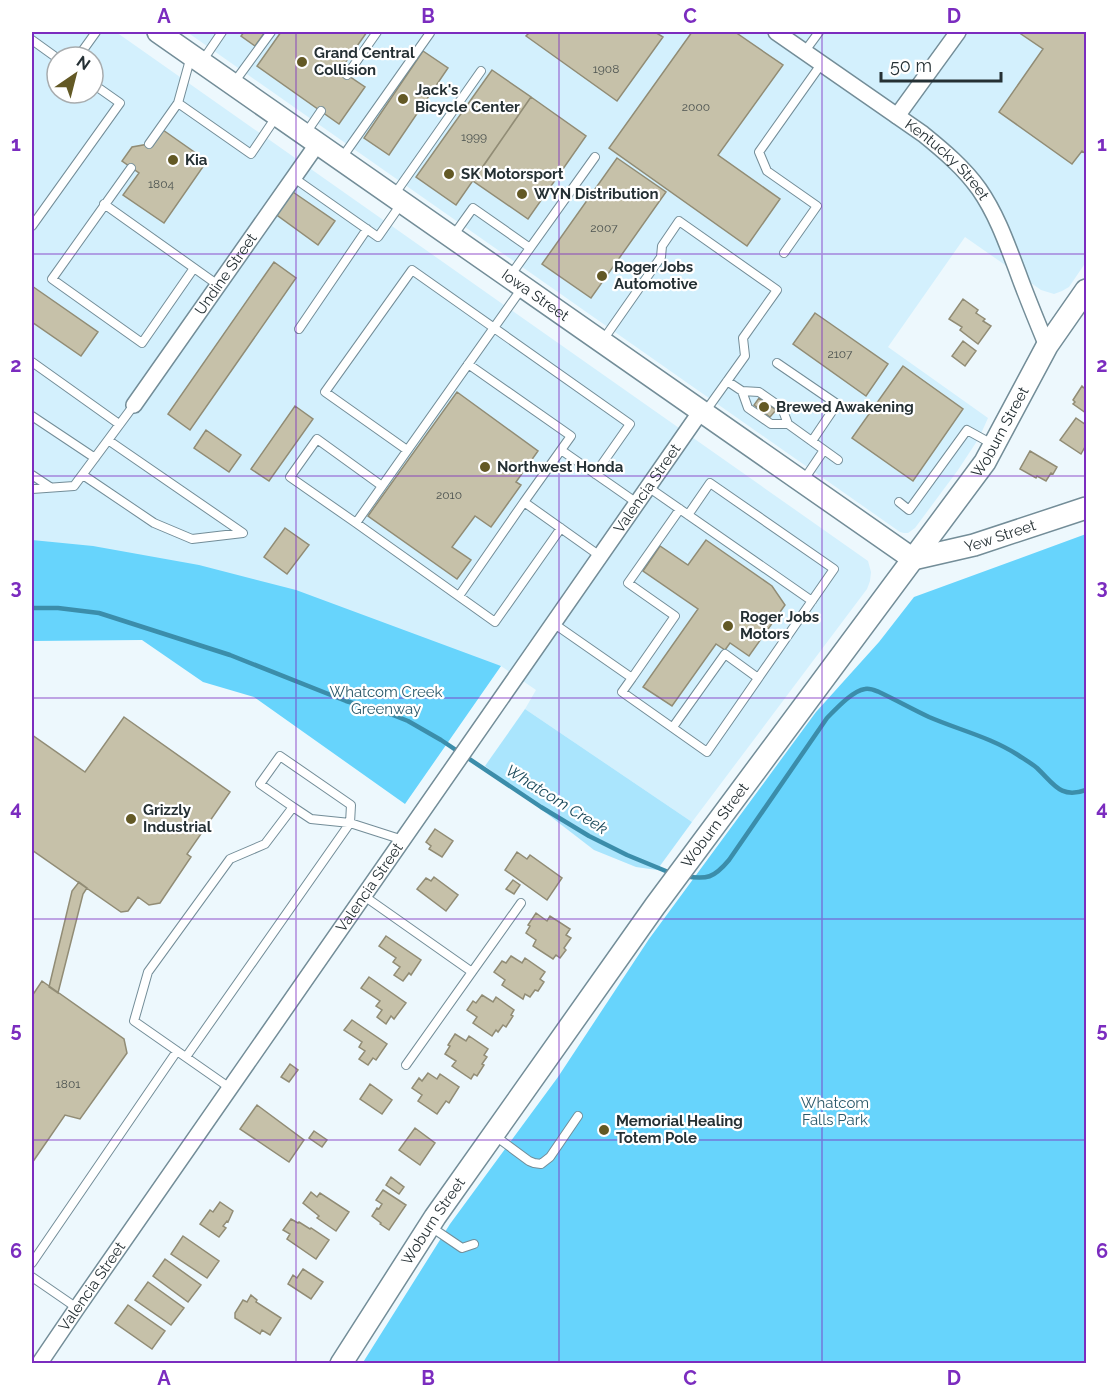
<svg xmlns="http://www.w3.org/2000/svg" width="1118" height="1395" viewBox="0 0 1118 1395" font-family="Raleway,sans-serif">
<style>
.built{fill:#d3f0fd;fill-rule:evenodd}
.green{fill:#aae5fd}
.forest{fill:#67d4fc}
.lines{fill:none;stroke-linecap:round;stroke-linejoin:round}
.stream{stroke:#3b8daa;stroke-width:4.5}
.building{fill:#c6c1a9;stroke:#918c75;stroke-width:1.5}
.lane-casing{stroke:#738d98;stroke-width:10}
.street-casing{stroke:#738d98;stroke-width:18}
.secondary-casing{stroke:#738d98;stroke-width:24}
.lane{stroke:#fff;stroke-width:8}
.street{stroke:#fff;stroke-width:15}
.secondary{stroke:#fff;stroke-width:21}
.grid{fill:none;stroke:#7b2cbf;stroke-width:1.5;stroke-opacity:0.55}
.poi-dot{fill:#635925;stroke:#fff;stroke-width:2}
.labels{text-anchor:middle;stroke-width:4.5;stroke-linejoin:round;paint-order:stroke}
.number-label{font-size:12px;fill:#4d5451}
.poi-label{font-size:15px;font-weight:bold;fill:#253034;stroke:#fff;text-anchor:start}
.street-label{font-size:15px;fill:#253034;stroke:#fff}
.park-label{font-size:15px;fill:#2b596a;stroke:#fff}
.water-label{font-size:16px;font-style:italic;fill:#1a495a;stroke:#fff}
.neatline{fill:none;stroke:#7b2cbf;stroke-width:2}
.grid-label{font-size:20px;text-anchor:middle;font-weight:bold;fill:#7b2cbf}
</style>
<rect width="100%" height="100%" fill="#edf8fd"/>
<path class="built" d="M32 32H116L868 561 871 572 870 581 867 589 692 822 525 709 536 690 501 666 32 573ZM57 57H93V93H57Z
M187 32H1086V262L1069 287 1062 291 1054 294 1041 290 965 237 888 347 988 418 979 438 958 470 915 528 908 533H904L900 532Z"/>
<path class="green" d="M525 709 692 822 657 870 636 867 594 850 485 766Z"/>
<path class="forest" d="M1086 534V1363L362 1364 450 1224 558 1077 649 939 816 712 879 642 914 597Z
M32 540 93 546 199 565 296 590 501 666 405 804 254 697 203 682 142 640 32 641Z"/>
<g class="lines">
<path class="stream" d="M32 608H58L99 613 230 655 346 701 393 715 408 721 441 740 541 807 589 836 627 855 673 874
M684 876C707 880 714 878 729 860L827 718C836 709 852 691 865 689 870 688 874 690 879 692 896 700 912 709 929 717 959 730 990 737 1018 755 1024 759 1031 763 1037 768 1054 784 1060 799 1086 790"/>
</g>
<path class="building" d="M244 32H265L255 46 241 36Z
M281 32H367L340 70 365 87 339 124 257 66Z
M530 32H655L663 37 617 101 526 36Z
M692 32H735L783 65 718 155 780 199 747 246 609 148Z
M1018 32H1086V154L1082 151 1072 164 999 112 1043 49Z
M423 51 448 68 389 155 364 138Z
M492 70 531 97 456 205 416 177Z
M531 97 586 136 528 219 473 181Z
M163 130 207 161 164 223 123 195 139 173 122 161 132 147 154 143Z
M617 158 666 192 591 298 542 264Z
M290 190 335 221 318 245 274 213Z
M274 262 296 278 190 430 168 414Z
M32 286 98 332 81 356 32 322Z
M963 299 978 310 976 313 985 319 983 321 991 326 978 344 960 330 962 327 949 319Z
M815 313 888 364 866 396 793 344Z
M963 341 976 351 965 366 952 356Z
M903 366 963 409 913 481 852 438Z
M1082 386 1086 390V413L1073 404 1075 402 1073 400Z
M457 392 538 451 516 482 521 485 491 527 475 516 452 547 471 560 457 579 368 516Z
M759 398 776 410 770 417 754 405Z
M295 406 313 419 269 481 251 469Z
M1076 418 1086 425V445L1081 454 1060 440Z
M206 430 241 455 229 472 194 448Z
M1030 451 1057 467 1053 474 1051 473 1046 481 1037 476 1036 478 1020 469Z
M285 528 309 545 287 574 264 557Z
M706 540 772 586 785 605 749 656 730 643 725 650 716 644 672 706 643 687 698 609 643 571 660 546 688 565Z
M124 717 230 792 187 854 191 857 160 903 149 905 138 897 128 911 121 912 32 850V735L85 772Z
M435 829 453 841 442 857 429 849 431 846 426 842Z
M517 852 527 859 530 855 562 878 547 900 505 870Z
M434 877 458 895 446 911 417 889 426 878 431 881Z
M513 880 520 885 514 894 506 889Z
M79 882 87 888 83 894 58 993 49 987 72 891Z
M536 913 547 921 550 916 570 929 566 935 571 938 564 948 566 950 560 958 556 955 553 959 533 946 536 940 526 933 530 926 528 925Z
M386 936 421 960 411 975 409 973 403 981 394 975 400 967 393 962 396 958 379 946Z
M511 956 522 963 525 958 545 972 540 979 544 982 538 991 535 990 530 997 525 994 523 999 502 985 505 980 494 972 502 961 506 963Z
M369 977 406 1003 394 1019 391 1016 386 1024 377 1017 382 1010 376 1006 380 1001 361 988Z
M42 981 124 1039 127 1053 80 1119 65 1115 32 1163V996Z
M482 995 493 1002 496 997 514 1010 511 1015 513 1016 506 1027 503 1025 498 1032 496 1030 492 1036 473 1023 477 1017 467 1010 473 1001 476 1003Z
M352 1020 387 1044 376 1060 373 1058 368 1065 359 1059 365 1051 359 1047 362 1042 344 1030Z
M455 1034 466 1041 469 1036 488 1049 484 1055 487 1057 482 1064 484 1065 477 1076 474 1074 471 1079 452 1066 456 1061 445 1054 450 1046 448 1045Z
M290 1064 298 1070 289 1082 281 1077Z
M428 1073 437 1079 440 1074 459 1087 449 1103 446 1101 437 1114 418 1101 422 1095 412 1088 419 1078 422 1081Z
M370 1084 392 1100 382 1114 360 1099Z
M257 1105 304 1140 289 1162 240 1129Z
M415 1128 435 1143 420 1165 399 1150Z
M314 1131 327 1140 322 1147 309 1138Z
M391 1177 404 1187 399 1194 386 1185Z
M383 1190 406 1205 389 1230 380 1224 381 1223 372 1216 377 1208 379 1209 382 1204 376 1200Z
M311 1192 317 1197 320 1193 349 1212 336 1231 317 1218 319 1216 303 1203Z
M220 1202 233 1211 228 1222 227 1221 223 1226 226 1228 219 1237 200 1224 210 1210 213 1212Z
M291 1219 298 1223 299 1222 310 1229 311 1228 329 1240 316 1259 287 1239 290 1234 283 1230Z
M183 1236 219 1261 207 1278 171 1254Z
M165 1259 201 1285 188 1302 153 1276Z
M303 1269 323 1282 311 1299 288 1284 293 1275 297 1278Z
M148 1282 184 1308 171 1325 135 1300Z
M251 1295 257 1300 256 1302 281 1318 270 1335 262 1330 260 1334 235 1318V1313L243 1300 247 1302Z
M128 1305 165 1331 152 1349 115 1323Z"/>
<g class="lines">
<defs>
<path id="lane" d="M32 40 57 58
M805 51 819 32
M78 57 96 32
M203 60 222 32
M347 75 377 32
M233 84 271 32
M178 103 251 154 276 117
M306 133 321 111
M149 144 178 103 191 56
M341 159 430 33
M131 168 52 279 142 343 194 268
M294 178 378 237 401 204
M394 195 481 71
M104 204 218 285
M32 226 120 103 93 84
M453 236 473 208 530 248
M784 253 817 206 767 171 759 152 822 63
M510 276 595 157
M299 329 367 229
M603 340 661 257 662 246 679 221 777 290 743 338 745 356 705 412
M32 362 119 424
M777 363 837 404 812 441
M468 364 571 436 561 450 637 503
M727 381 742 391 759 392 782 408 788 424 838 460
M742 391 748 408 771 424H788
M32 416 95 458
M407 450 325 392 412 270 630 424 595 474
M32 475 50 487
M83 475 154 523 192 539 243 533 108 440
M803 481 824 450
M382 486 317 439 290 477 356 523 522 288
M648 487 812 601
M32 489 74 486 134 405
M524 502 561 450
M899 502 909 510 967 430 994 445
M356 523 495 622 561 528
M459 596 524 502 600 556
M553 623 632 678 622 692 707 752 834 569 710 483 688 515
M632 678 675 616 628 583 680 509
M673 727 725 654 758 678
M293 807 311 819 350 823 403 840
M364 896 472 972 406 1065
M472 972 521 903
M186 1057 350 823 351 805 280 756 260 784 293 807 265 844 230 859 148 972 134 1021 230 1088
M494 1135 529 1161 534 1163 541 1164 550 1157 578 1116
M431 1227 462 1248 474 1244
M32 1263 177 1051
M32 1277 77 1308"/>
<g id="street">
<path id="s1" d="M776 32 923 134C944 151 964 168 979 189 997 215 1007 244 1018 273 1027 298 1037 322 1047 346"/>
<path d="M897 116 958 32"/>
<path id="s2" d="M134 405 318 143"/>
<path id="s3" d="M39 1364 77 1308 701 411"/>
</g>
<g id="secondary">
<path id="s4" d="M158 32 913 559"/>
<path id="s5" d="M913 559 974 545 1086 508"/>
<path id="s6" d="M341 1364 435 1217 655 906 985 462 1047 346 1086 290"/>
</g>
</defs>
<use href="#lane" class="lane-casing"/>
<use href="#street" class="street-casing"/>
<use href="#secondary" class="secondary-casing"/>
<use href="#lane" class="lane"/>
<use href="#street" class="street"/>
<use href="#secondary" class="secondary"/>
</g>
<path class="grid" d="M296 32V1364M559 32V1364M822 32V1364M32 254H1086M32 476H1086M32 698H1086M32 919H1086M32 1140H1086"/>
<g class="poi-dot">
<circle cx="302" cy="62" r="6"/>
<circle cx="403" cy="99" r="6"/>
<circle cx="173" cy="160" r="6"/>
<circle cx="449" cy="174" r="6"/>
<circle cx="522" cy="194" r="6"/>
<circle cx="602" cy="276" r="6"/>
<circle cx="764" cy="407" r="6"/>
<circle cx="485" cy="467" r="6"/>
<circle cx="728" cy="626" r="6"/>
<circle cx="131" cy="819" r="6"/>
<circle cx="604" cy="1130" r="6"/>
</g>
<g class="labels">
<g class="number-label">
<text x="606" y="73">1908</text>
<text x="696" y="111">2000</text>
<text x="474" y="141">1999</text>
<text x="161" y="188">1804</text>
<text x="604" y="232">2007</text>
<text x="840" y="358">2107</text>
<text x="449" y="499">2010</text>
<text x="68" y="1088">1801</text>
</g>
<g class="poi-label">
<text x="314" y="58">Grand Central<tspan x="314" dy="17">Collision</tspan></text>
<text x="415" y="95">Jack's<tspan x="415" dy="17">Bicycle Center</tspan></text>
<text x="185" y="165">Kia</text>
<text x="461" y="179">SK Motorsport</text>
<text x="534" y="199">WYN Distribution</text>
<text x="614" y="272">Roger Jobs<tspan x="614" dy="17">Automotive</tspan></text>
<text x="776" y="412">Brewed Awakening</text>
<text x="497" y="472">Northwest Honda</text>
<text x="740" y="622">Roger Jobs<tspan x="740" dy="17">Motors</tspan></text>
<text x="143" y="815">Grizzly<tspan x="143" dy="17">Industrial</tspan></text>
<text x="616" y="1126">Memorial Healing<tspan x="616" dy="17">Totem Pole</tspan></text>
</g>
<g class="street-label">
<text dy="5" stroke="none"><textPath href="#s1" startOffset="214">Kentucky Street</textPath></text>
<text dy="5" stroke="none"><textPath href="#s2" startOffset="160">Undine Street</textPath></text>
<text dy="5" stroke="none"><textPath href="#s4" startOffset="460">Iowa Street</textPath></text>
<text dy="5" stroke="none"><textPath href="#s6" startOffset="1142">Woburn Street</textPath></text>
<text dy="5" stroke="none"><textPath href="#s3" startOffset="1066">Valencia Street</textPath></text>
<text dy="5" stroke="none"><textPath href="#s5" startOffset="90">Yew Street</textPath></text>
<text dy="5" stroke="none"><textPath href="#s6" startOffset="656">Woburn Street</textPath></text>
<text dy="5" stroke="none"><textPath href="#s3" startOffset="580">Valencia Street</textPath></text>
<text dy="5" stroke="none"><textPath href="#s6" startOffset="170">Woburn Street</textPath></text>
<text dy="5" stroke="none"><textPath href="#s3" startOffset="94">Valencia Street</textPath></text>
</g>
<g class="park-label">
<text x="386" y="697">Whatcom Creek<tspan x="386" dy="17">Greenway</tspan></text>
<text x="835" y="1108">Whatcom<tspan x="835" dy="17">Falls Park</tspan></text>
</g>
<g class="water-label">
<text transform="translate(557 799) rotate(32)" y="6">Whatcom Creek</text>
</g>
</g>
<rect width="1118" height="1395" fill="none" stroke="#ffffff" stroke-width="66"/>
<g transform="translate(75 75) rotate(35)"><circle r="28" fill="#ffffff" stroke="#a8acae" stroke-width="1.5"/>
<path d="M0-4.5L10 22L0 15L-10 22Z" fill="#635925"/>
<text y="-9" font-size="16" font-weight="bold" text-anchor="middle" fill="#253034">N</text>
</g>
<path d="M881 72v9h120v-9" fill="none" stroke="#253034" stroke-width="3"/>
<text x="890" y="72" font-size="18" fill="#253034" stroke="#ffffff" stroke-width="4.5" paint-order="stroke">50 m</text>
<rect x="33" y="33" width="1052" height="1329" class="neatline"/>
<g class="grid-label">
<text x="164" y="23">A</text>
<text x="428" y="23">B</text>
<text x="690" y="23">C</text>
<text x="954" y="23">D</text>
<text x="16" y="151">1</text>
<text x="1102" y="151">1</text>
<text x="16" y="372">2</text>
<text x="1102" y="372">2</text>
<text x="16" y="594">3</text>
<text x="1102" y="594">3</text>
<text x="16" y="815">4</text>
<text x="1102" y="815">4</text>
<text x="16" y="1037">5</text>
<text x="1102" y="1037">5</text>
<text x="16" y="1258">6</text>
<text x="1102" y="1258">6</text>
<text x="164" y="1385">A</text>
<text x="428" y="1385">B</text>
<text x="690" y="1385">C</text>
<text x="954" y="1385">D</text>
</g>
</svg>
